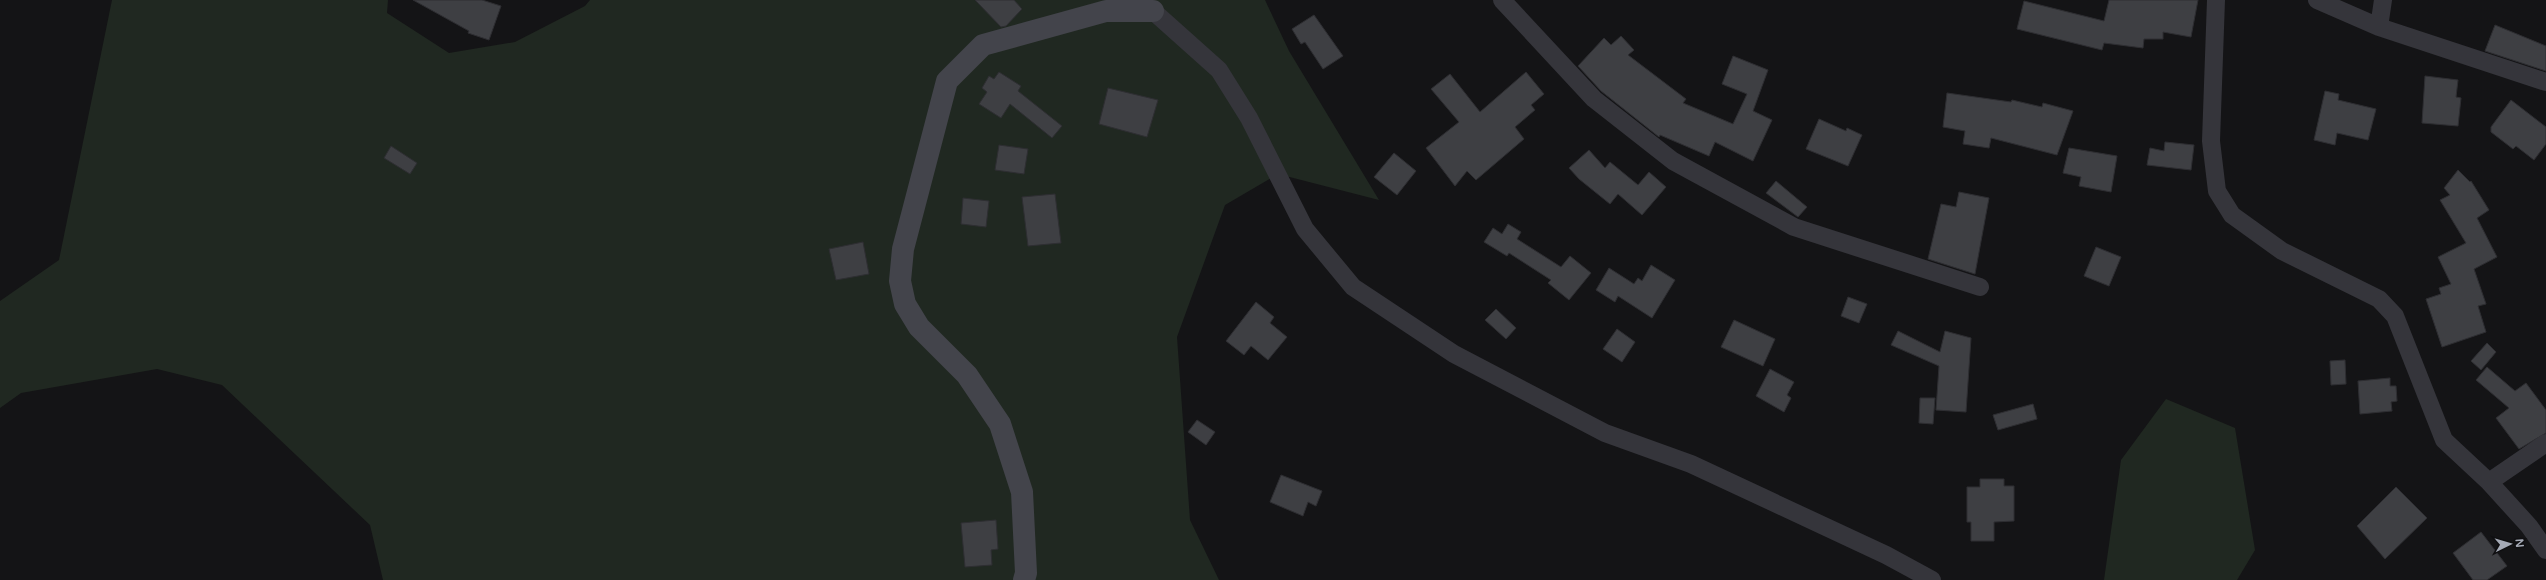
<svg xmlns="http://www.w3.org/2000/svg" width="2546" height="580" viewBox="0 0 2546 580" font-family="'Varela Round',sans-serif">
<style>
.green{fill:#202821}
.building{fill:#3e3f43;stroke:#2e2e32}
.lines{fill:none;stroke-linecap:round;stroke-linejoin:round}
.street{stroke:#35353b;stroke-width:18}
.secondary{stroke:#43444b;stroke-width:22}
</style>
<rect width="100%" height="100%" fill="#141416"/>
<path class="green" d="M112 0H388L387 13 449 53 515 42 585 6 590 0H1265L1289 51 1379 200 1278 174 1225 205 1177 337 1190 520 1219 580H383L370 525 222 385 157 369 21 393 0 408V301L59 260Z
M2166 399 2235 428 2255 550 2237 580H2104L2121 460Z"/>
<path class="building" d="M413 0H482L501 6 489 40 468 33 469 31Z
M975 0H1014L1022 9 1006 26 1001 27Z
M2109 0H2198L2191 37 2163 32V39H2144L2143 48 2104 43 2102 50 2017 29 2024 1 2104 21Z
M1314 15 1343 56 1323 69 1305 42 1301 44 1292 29Z
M2495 25 2546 46V71L2485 51Z
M1621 36 1634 50 1628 55 1686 99 1683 103 1733 124 1747 94 1722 84 1733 56 1768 70 1753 111 1772 120 1753 161 1715 142 1709 156 1660 135 1659 137 1601 91 1578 66 1604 38 1611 45Z
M999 72 1021 86 1018 91 1062 126 1052 138 1010 104 1001 118 979 104 987 92 982 88 989 76 994 79Z
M1526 72 1544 94 1531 105 1535 110 1515 127 1524 139 1476 180 1467 171 1455 186 1426 148 1459 122 1431 89 1450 74 1480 112Z
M2425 76 2458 80 2456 97 2461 98 2458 126 2422 123Z
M1108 88 1158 100 1147 137 1099 124Z
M2325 91 2339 94 2338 100 2376 109 2368 140 2337 133 2335 145 2314 140Z
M1947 93 2011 102 2012 100 2042 107 2043 103 2073 111 2057 155 1991 138 1989 148 1963 144 1965 131 1943 127Z
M2511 100 2546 127V144L2534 160 2516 146 2513 149 2491 132V127Z
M1819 119 1846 131 1847 128 1862 135 1848 166 1806 149Z
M2165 142 2194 145 2191 170 2147 165 2150 148 2164 151Z
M999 145 1028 149 1024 174 995 170Z
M391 146 417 163 410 174 384 158Z
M2069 148 2117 156 2111 192 2079 186 2081 177 2063 173Z
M1589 150 1605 168 1610 162 1638 185 1649 172 1666 187 1642 215 1618 194 1610 204 1579 179 1569 168Z
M1394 153 1416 171 1397 195 1374 177Z
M2458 170 2470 182 2471 181 2489 210 2477 218 2497 257 2474 269 2486 304 2478 306 2486 332 2442 347 2426 299 2441 294 2439 288 2451 284 2438 257 2466 243 2440 200 2450 195 2444 188Z
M1776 181 1807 207 1798 217 1766 193Z
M1959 192 1989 198 1975 274 1928 259 1941 204 1956 207Z
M1055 194 1061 243 1028 246 1022 197Z
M963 198 989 201 986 227 961 224Z
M1508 224 1521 232 1517 239 1561 267 1570 256 1591 273 1569 300 1548 283 1551 280 1509 253 1507 256 1484 242 1493 228 1502 234Z
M863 242 869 274 836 280 829 249Z
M2096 247 2121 257 2109 286 2084 276Z
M1651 265 1675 280 1652 318 1618 296 1615 302 1596 290 1609 268 1634 284 1638 278 1642 281Z
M1848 297 1867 304 1859 323 1841 316Z
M1256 302 1274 317 1270 323 1287 337 1268 360 1251 346 1244 355 1226 341Z
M1496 309 1516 328 1506 339 1485 320Z
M1734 320 1775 339 1763 366 1721 347Z
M1617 329 1635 342 1622 362 1603 349Z
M1898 331 1940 352 1945 331 1971 338 1966 412 1936 410 1939 366 1891 345Z
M2487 343 2496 352 2481 370 2471 361Z
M2345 360 2346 384 2331 385 2330 361Z
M2487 367 2515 391 2526 383 2546 410V433L2519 449 2496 418 2509 408 2476 380Z
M1770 369 1794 382 1787 395 1791 398 1784 412 1756 396Z
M2390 378V386H2396L2397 401 2391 402 2392 411 2360 414 2358 381Z
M1920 398H1935L1933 424 1919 423Z
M2033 404 2037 419 1998 430 1993 415Z
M1197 420 1215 432 1206 445 1188 432Z
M1281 475 1322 491 1316 506 1308 502 1303 516 1270 502Z
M1980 479H2004V486H2014V521L1994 522V541H1971V522H1967V487H1980Z
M2396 487 2427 518 2385 559 2357 526Z
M996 520 998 549 991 550 992 565 965 567 961 523Z
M2481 532 2507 566 2487 580H2473L2453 553Z"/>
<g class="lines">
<path class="street" d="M1502 0 1594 99 1673 161 1794 227 1980 287
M2216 0 2211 141 2217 191 2232 215 2282 251 2379 299 2395 316 2444 440 2489 482 2529 526 2546 550
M2317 0 2379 27 2546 82
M1153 11 1219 70 1249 118 1305 229 1353 287 1454 354 1605 433 1691 464 1886 555 1932 580
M2379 27 2383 0
M2489 482 2546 443"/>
<path class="secondary" d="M1024 580 1026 573 1022 492 1000 424 967 375 919 327 905 304 900 281 903 249 947 81 983 45 1106 11H1153"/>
</g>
<g transform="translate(2510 544) rotate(85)" stroke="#0f0f11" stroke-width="3" paint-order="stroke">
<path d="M0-3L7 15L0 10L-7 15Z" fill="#a5aab6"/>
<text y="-6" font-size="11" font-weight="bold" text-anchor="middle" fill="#a5aab6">N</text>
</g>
</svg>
